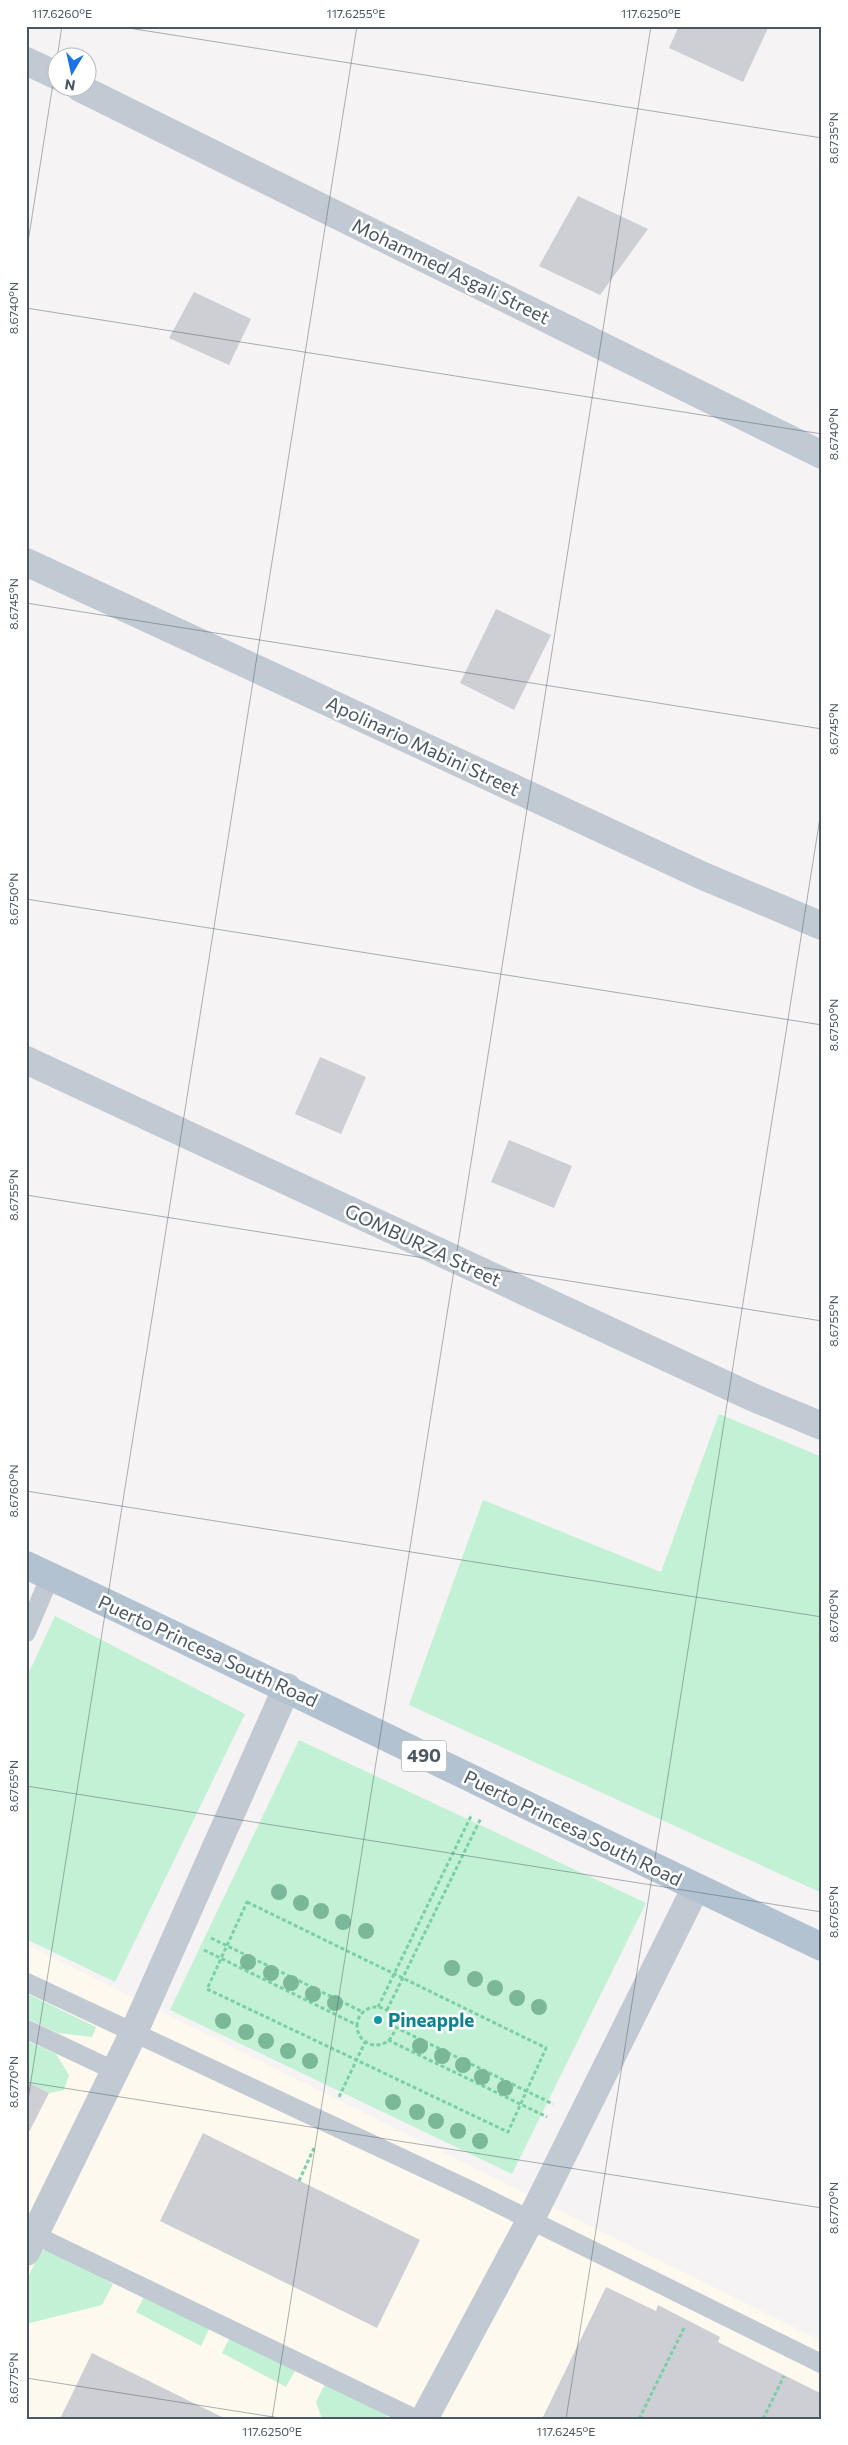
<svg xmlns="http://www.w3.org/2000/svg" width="848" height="2445" viewBox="0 0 848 2445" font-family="Commissioner,sans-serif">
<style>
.commercial{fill:#fdf9ef}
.green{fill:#c3f1d5}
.building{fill:#cdcfd5}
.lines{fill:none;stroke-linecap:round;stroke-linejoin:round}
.path{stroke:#7ad0a6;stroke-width:3;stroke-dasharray:4 2.5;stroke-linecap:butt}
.lane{stroke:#c1cad2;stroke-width:19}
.street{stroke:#c1cad2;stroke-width:28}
.primary{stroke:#b3c2d1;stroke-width:28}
.tree{fill:#7bb799}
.ticks{fill:none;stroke:#4a5661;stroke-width:1;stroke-opacity:0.45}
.culture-dot{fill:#0f9aa8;stroke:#fff;stroke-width:2}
.labels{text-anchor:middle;stroke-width:5;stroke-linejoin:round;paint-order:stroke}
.shield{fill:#fff;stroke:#808990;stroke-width:1}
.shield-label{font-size:18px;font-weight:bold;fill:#4a5661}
.street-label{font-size:19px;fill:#4a5661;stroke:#fff}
.culture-label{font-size:19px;font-weight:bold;fill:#0d838f;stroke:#fff;text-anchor:start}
.neatline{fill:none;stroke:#4a5661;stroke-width:2}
.ticks-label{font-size:12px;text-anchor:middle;fill:#4a5661}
</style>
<rect width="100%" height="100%" fill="#f5f3f3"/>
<path class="commercial" d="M26 1944 822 2341V2419H26Z"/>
<path class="green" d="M719 1414 822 1457V1893L409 1705 483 1500 661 1572Z
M55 1616 245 1714 115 1982 26 1939V1679Z
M299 1740 646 1903 512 2174 170 2010Z
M26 1993 96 2027 92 2037 58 2033 26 2018Z
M26 2040 56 2054 69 2075 64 2090 49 2093 26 2081Z
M51 2249 113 2284 102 2305 26 2324V2281L41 2251Z
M146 2293 210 2327 201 2346 136 2312Z
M231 2335 296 2369 286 2387 222 2353Z
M325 2384 387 2414 388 2419H322L316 2402Z"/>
<path class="building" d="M679 26H769L743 82 669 48Z
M578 196 648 229 600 295 539 266Z
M194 292 251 319 229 365 169 338Z
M496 609 551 635 514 710 460 683Z
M320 1057 366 1077 341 1134 295 1114Z
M509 1140 572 1166 554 1208 491 1182Z
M26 2081 49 2093 26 2138Z
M203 2133 420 2240 377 2328 160 2221Z
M606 2287 656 2311 658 2305 720 2337 718 2342 822 2394V2419H542Z
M92 2353 226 2419H60Z"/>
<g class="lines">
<path class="path" d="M247 1902 546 2048 508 2132 207 1989Z
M211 1938 363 2012
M204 1950 357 2025
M378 2007 472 1814
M357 2026a19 19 0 1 1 38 0a19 19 0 1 1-38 0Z
M387 2010 481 1818
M395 2027 553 2104
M388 2040 547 2117
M339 2097 365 2042
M299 2181 314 2148
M639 2419 684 2328
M763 2419 784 2376"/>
<path class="lane" d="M26 1633 50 1577
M26 1982 470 2190 822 2364
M26 2029 115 2071
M35 2235 416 2419"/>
<path class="street" d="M26 61 58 76
M80 88 822 455
M26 562 703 876 822 926
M26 1060 752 1397 822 1426
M26 2252 134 2032 287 1687
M424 2419 530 2221 696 1887"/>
<path class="primary" d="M26 1565C293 1690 556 1821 822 1947"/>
</g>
<g class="tree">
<circle cx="279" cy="1892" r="8"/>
<circle cx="301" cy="1903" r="8"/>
<circle cx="321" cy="1911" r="8"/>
<circle cx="343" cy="1922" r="8"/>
<circle cx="366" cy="1931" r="8"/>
<circle cx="248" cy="1962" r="8"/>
<circle cx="452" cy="1968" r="8"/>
<circle cx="271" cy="1973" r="8"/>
<circle cx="475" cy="1979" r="8"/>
<circle cx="291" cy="1983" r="8"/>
<circle cx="495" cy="1988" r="8"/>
<circle cx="313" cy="1994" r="8"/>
<circle cx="517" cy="1998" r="8"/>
<circle cx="335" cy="2003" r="8"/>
<circle cx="539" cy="2007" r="8"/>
<circle cx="223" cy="2021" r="8"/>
<circle cx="246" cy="2032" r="8"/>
<circle cx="266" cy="2041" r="8"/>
<circle cx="420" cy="2046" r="8"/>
<circle cx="288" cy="2051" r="8"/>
<circle cx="442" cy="2056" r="8"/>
<circle cx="310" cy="2061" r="8"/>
<circle cx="463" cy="2065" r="8"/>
<circle cx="482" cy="2077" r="8"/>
<circle cx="505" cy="2088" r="8"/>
<circle cx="393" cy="2102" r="8"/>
<circle cx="417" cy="2112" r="8"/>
<circle cx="436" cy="2121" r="8"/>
<circle cx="458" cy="2131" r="8"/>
<circle cx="480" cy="2141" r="8"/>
</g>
<path class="ticks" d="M116 26 822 138M26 255 62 26M26 308 822 434M26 603 822 729M26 899 822 1025M26 1195 822 1321M26 1491 822 1617M26 1786 822 1912M26 2082 822 2208M26 2112 357 26M26 2378 286 2419M272 2419 651 26M566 2419 822 805"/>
<circle class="culture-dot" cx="378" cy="2020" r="5"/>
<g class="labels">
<rect class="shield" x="401.5" y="1740.5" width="45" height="31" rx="4"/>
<g class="shield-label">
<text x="424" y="1762">490</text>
</g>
<g class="street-label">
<text transform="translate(451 271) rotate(26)" y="7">Mohammed Asgali Street</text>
<text transform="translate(423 746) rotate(25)" y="7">Apolinario Mabini Street</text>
<text transform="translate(423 1245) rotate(25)" y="7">GOMBURZA Street</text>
<text transform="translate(208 1651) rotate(25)" y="7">Puerto Princesa South Road</text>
<text transform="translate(573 1828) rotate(26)" y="7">Puerto Princesa South Road</text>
</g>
<g class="culture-label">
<text x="388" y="2027">Pineapple</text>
</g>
</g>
<rect width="848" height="2445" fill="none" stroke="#ffffff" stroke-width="55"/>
<g transform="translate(72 72) rotate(189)"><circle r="24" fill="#ffffff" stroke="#b7bbc0"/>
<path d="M0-4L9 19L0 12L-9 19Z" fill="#1a73e8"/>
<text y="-8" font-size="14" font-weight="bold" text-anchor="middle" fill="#4a5661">N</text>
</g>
<rect x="28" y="28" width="792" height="2390" class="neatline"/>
<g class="ticks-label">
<text x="62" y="18">117.6260°E</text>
<text x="356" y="18">117.6255°E</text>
<text x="651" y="18">117.6250°E</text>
<text transform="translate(834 138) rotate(-90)" y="4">8.6735°N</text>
<text transform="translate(14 308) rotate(-90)" y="4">8.6740°N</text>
<text transform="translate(834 434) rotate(-90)" y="4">8.6740°N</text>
<text transform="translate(14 604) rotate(-90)" y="4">8.6745°N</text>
<text transform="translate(834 729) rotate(-90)" y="4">8.6745°N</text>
<text transform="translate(14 899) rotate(-90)" y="4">8.6750°N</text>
<text transform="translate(834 1025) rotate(-90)" y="4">8.6750°N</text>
<text transform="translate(14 1195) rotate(-90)" y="4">8.6755°N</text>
<text transform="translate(834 1321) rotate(-90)" y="4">8.6755°N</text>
<text transform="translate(14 1491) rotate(-90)" y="4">8.6760°N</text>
<text transform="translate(834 1616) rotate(-90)" y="4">8.6760°N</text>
<text transform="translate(14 1786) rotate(-90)" y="4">8.6765°N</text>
<text transform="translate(834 1912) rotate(-90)" y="4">8.6765°N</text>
<text transform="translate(14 2082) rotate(-90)" y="4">8.6770°N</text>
<text transform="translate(834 2208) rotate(-90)" y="4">8.6770°N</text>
<text transform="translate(14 2378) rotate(-90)" y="4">8.6775°N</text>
<text x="272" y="2436">117.6250°E</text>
<text x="566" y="2436">117.6245°E</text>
</g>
</svg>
